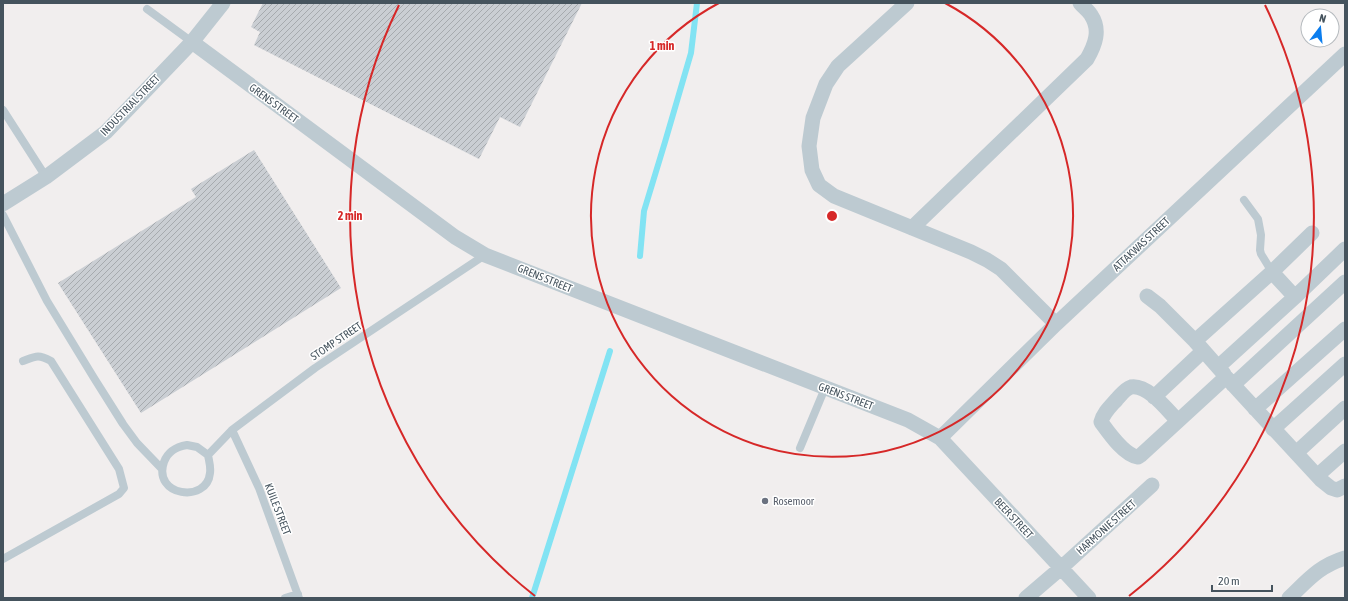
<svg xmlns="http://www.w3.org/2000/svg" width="1348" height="601" viewBox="0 0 1348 601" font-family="'Asap Condensed',sans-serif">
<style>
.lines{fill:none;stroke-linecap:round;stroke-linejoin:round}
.stream{stroke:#82e3f3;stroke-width:6}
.building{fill:url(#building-hatch)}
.service{stroke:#bdcad1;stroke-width:8}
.minor{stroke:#bdcad1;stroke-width:15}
.ring{fill:none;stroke:#d62828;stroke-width:2}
.worship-dot{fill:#6b7280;stroke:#fff;stroke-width:1.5}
.labels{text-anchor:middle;stroke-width:3;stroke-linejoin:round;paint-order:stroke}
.street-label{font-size:11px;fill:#45535d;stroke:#fff}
.worship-label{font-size:11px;fill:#5b616d;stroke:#fff;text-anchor:start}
.centre{fill:#d62828;stroke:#fff;stroke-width:2}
.ring-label{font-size:12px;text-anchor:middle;font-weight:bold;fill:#d62828;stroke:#fff;stroke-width:3;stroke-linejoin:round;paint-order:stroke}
</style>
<defs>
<pattern id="building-hatch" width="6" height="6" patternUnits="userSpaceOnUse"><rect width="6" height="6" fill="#caced3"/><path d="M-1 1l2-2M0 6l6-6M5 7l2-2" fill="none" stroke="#a6aaae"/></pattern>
</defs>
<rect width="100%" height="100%" fill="#f1eeee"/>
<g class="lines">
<path class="stream" d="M640 256 644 211 665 142 691 53 697 3
M532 598 610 351"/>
</g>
<path class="building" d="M263 3H582L520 127 500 117 479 159 254 45 260 32 251 27Z
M254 150 341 288 141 413 58 283 196 197 191 189Z"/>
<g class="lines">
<path class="service" d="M147 9 192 42
M3 110 46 177
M1244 200 1258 219 1261 235 1260 250 1261 254 1272 272
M3 215 47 301 94 378 123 424 137 443 162 469
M232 430 259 488 299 598
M187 445 197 447 208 455C209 461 211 467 210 473 207 504 152 496 164 462 168 451 176 447 187 445Z
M800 448 825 388
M208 455 232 430 315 368 485 255
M3 559 119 494 124 488 119 469 51 361C38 354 36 356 23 361
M285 598 298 594"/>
<path class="minor" d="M907 3 838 66 826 84 813 118 809 146 812 170 819 185 834 196 971 252 987 260 1001 269 1056 324
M192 42 455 237 485 255 908 420 940 438 1089 598
M3 204 46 177 106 132 192 42 223 3
M912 228 1087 59C1095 45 1101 30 1091 15 1088 10 1083 7 1080 3
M1272 272 1295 297
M1147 296 1160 306 1195 341 1224 374
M1195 341 1272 272 1312 233
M1218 367 1295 297 1345 249
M1233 385 1345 282
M1154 397 1203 351
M1255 409 1345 329
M1178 421C1168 411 1148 384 1131 387 1125 389 1121 395 1117 399 1111 406 1103 413 1101 422 1109 433 1124 455 1138 457L1141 455 1226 377 1321 480 1331 488 1337 490 1345 486
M1273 429 1345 364
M940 438 1056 324 1345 54
M1296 453 1345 408
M1318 475 1345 451
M1026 598 1061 568 1152 485
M1289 598C1308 580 1319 566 1345 558"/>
</g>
<g class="ring">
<path d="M945 3A241 241 0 1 1 719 3"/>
<path d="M535 596A482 482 0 0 1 399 5M1265 5A482 482 0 0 1 1129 596"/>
</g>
<circle class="worship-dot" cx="765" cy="501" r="4"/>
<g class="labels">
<g class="street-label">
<text transform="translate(274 103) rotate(36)" y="4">GRENS STREET</text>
<text transform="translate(130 105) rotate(-46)" y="4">INDUSTRIAL STREET</text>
<text transform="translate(1141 244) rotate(-43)" y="4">ATTAKWAS STREET</text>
<text transform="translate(545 278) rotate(22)" y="4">GRENS STREET</text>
<text transform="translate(336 341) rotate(-34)" y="4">STOMP STREET</text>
<text transform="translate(846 396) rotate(21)" y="4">GRENS STREET</text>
<text transform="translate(278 509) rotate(69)" y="4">KUILE STREET</text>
<text transform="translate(1014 518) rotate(47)" y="4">BEER STREET</text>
<text transform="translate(1106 527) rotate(-42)" y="4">HARMONIE STREET</text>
</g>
<g class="worship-label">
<text x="773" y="505">Rosemoor</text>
</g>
</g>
<circle cx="832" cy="216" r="6" class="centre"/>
<g class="ring-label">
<text x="662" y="50">1 min</text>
<text x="350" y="220">2 min</text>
</g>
<rect width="1348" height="601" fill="none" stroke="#45535d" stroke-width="8"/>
<g transform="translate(1320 28) rotate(16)"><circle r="19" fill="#ffffff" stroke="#b5babe"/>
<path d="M0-3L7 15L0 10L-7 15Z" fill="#0b7dee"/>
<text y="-6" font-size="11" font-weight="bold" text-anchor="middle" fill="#45535d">N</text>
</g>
<path d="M1212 585v6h60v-6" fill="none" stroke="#45535d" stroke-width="2"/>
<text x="1218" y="585" font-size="12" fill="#45535d" stroke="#ffffff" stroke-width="3" paint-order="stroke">20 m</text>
</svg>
